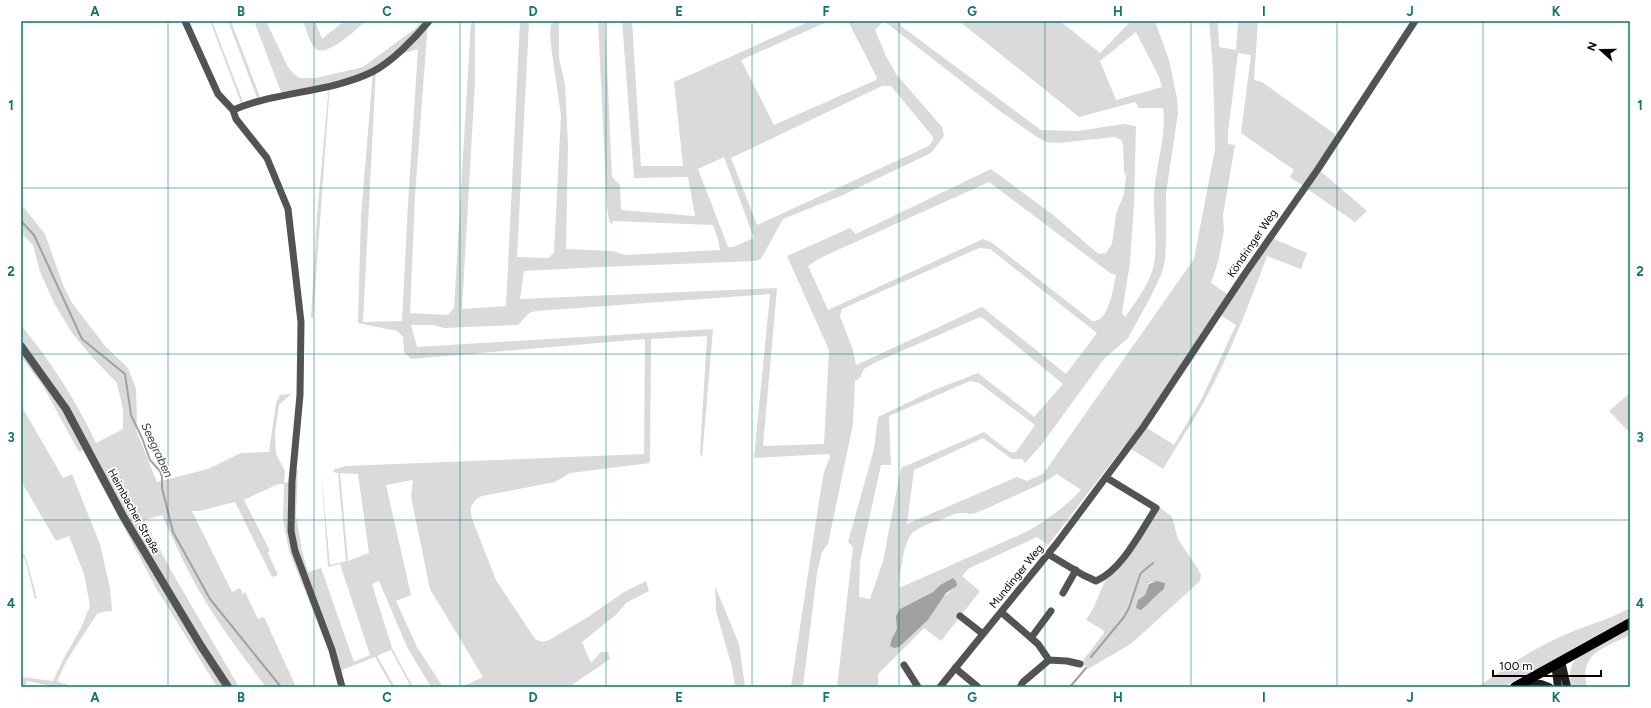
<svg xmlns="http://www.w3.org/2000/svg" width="1651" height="708" viewBox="0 0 1651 708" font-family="Figtree,sans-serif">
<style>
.green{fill:#dadada;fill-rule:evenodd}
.water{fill:#a1a1a1}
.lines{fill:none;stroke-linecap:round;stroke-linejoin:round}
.stream{stroke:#a1a1a1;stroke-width:2}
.minor{stroke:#535353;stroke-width:7}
.tertiary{stroke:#535353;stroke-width:8}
.secondary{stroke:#202020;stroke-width:8}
.primary{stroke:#000;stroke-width:10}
.grid{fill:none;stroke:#0f766e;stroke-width:1;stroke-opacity:0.55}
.labels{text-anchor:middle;stroke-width:3.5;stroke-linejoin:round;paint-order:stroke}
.street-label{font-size:11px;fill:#000;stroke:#fff}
.water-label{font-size:12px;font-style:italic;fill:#424242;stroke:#fff}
.neatline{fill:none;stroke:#0f766e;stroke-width:1.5}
.grid-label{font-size:13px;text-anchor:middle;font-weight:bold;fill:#0f766e}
</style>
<rect width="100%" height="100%" fill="#fff"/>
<path class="green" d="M210 21H212L243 102 241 103Z
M228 21H231L260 97 257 98Z
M254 21H266L288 67 294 74 300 78H316L363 67 416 28 421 21H428L415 196 410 313 448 315 454 308 471 21H475V82L462 309 506 306 520 21 529 22 517 257 549 258 554 252 561 115 552 53 550 34 551 21H559V58L565 85 568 145 566 249 613 251 625 255 720 250 718 239 713 225 613 221 612 224 609 221 607 207 598 21H605L612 177 620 185 621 210 695 216 688 177 634 178 622 21H632L641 166H683L674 82 810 21H829L741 60 774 125 876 80 877 78 848 21H901V26L1041 130 1078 131 1123 124 1136 126 1134 205 1130 263 1122 313 1125 317C1137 300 1150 284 1154 264 1158 243 1153 217 1154 196 1155 167 1167 137 1163 108H1139L1135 102 1079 117 959 21H1060L1100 53 1131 21H1155L1169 60 1177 98 1178 113 1166 194V241L1165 261 1161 275 1149 300 1128 338 1104 359 1042 444 1027 461 1025 463 1022 459H1012L983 438 914 470 907 524 1017 477 1027 481 1043 474 1194 259 1215 149 1213 69 1209 21H1218L1219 47 1236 50 1238 21H1258L1254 80 1262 82 1339 137 1318 169 1367 211 1355 222 1290 177 1294 170 1241 133 1251 55 1238 53 1228 132V144L1235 145 1223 215 1224 231 1218 262 1211 283 1230 296 1282 220 1274 239 1307 253 1301 269 1267 256C1248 308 1227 361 1200 409 1188 429 1175 449 1163 469L1125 445 1048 545 1037 537 968 569 962 576 980 591 941 641 924 628 878 674V687H837L853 547 848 542 874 449 878 417 934 390 978 373 1034 417 1063 384 984 319 980 317 874 363 864 369 860 378 855 381 853 424 828 544 822 552 817 573 803 687H791L819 501 824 472 830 457 829 454 754 458 770 294 536 311 529 313 518 325 444 328 434 325H411L417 347 713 329 702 458 700 452 707 336 651 339 650 463 570 473 555 482 482 496C471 501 469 509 472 519L496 580 535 639 542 642 549 640 588 617 624 592 646 581 649 591 626 603 617 614 582 642 591 663 601 652H608L610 659 569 687H461L483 677 430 589 411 497 413 480 386 485 411 595 396 601 417 647 443 687H431L407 647 379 581 372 584 392 648 413 687H411L391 650 377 656 395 687H392L375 657 342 670 345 687 329 651 289 551 283 520 284 484H278L244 500 270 551 268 553 278 575 272 577 235 502 199 511H192L232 592 240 588 243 594 245 592 258 619 264 617 296 687H266C240 653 213 617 192 578 181 558 172 536 162 515L144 520 173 574 239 687H217L156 588 83 450 79 452 43 386 21 357V325C51 362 76 400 96 443L123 429V410L117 383 93 358 72 333 54 303 40 272 33 245 21 233V204L45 234 63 285 72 303 106 347 128 368 136 389 137 421 136 430 157 482 208 469 241 453 269 452 276 403 280 395 291 394 279 405 275 432 276 454 285 471 284 483 292 481 293 471 298 470 296 515 302 551 308 572 321 568 354 662 370 655 340 564 328 567 321 471 330 565 346 561 338 473 333 472 335 469 346 466 644 454 645 339 411 359 404 352 403 337 397 331 358 323 361 216 373 71 330 83 313 318H311L317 216 329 85 281 92ZM884 21 1001 112 1037 137 1046 142 1058 143 1115 137 1121 140 1123 144 1124 172 1126 176 1124 194 1116 214 1112 244 1106 253 1099 254 1096 252 1052 214 991 169 856 234 850 228 787 256 829 350 824 444 763 446 777 288 520 299 524 271 601 267 755 261 761 259 783 219 843 195 931 153 944 136 942 127 896 74 886 56 875 30ZM1136 32 1159 77 1162 87 1116 100 1100 61ZM418 49 408 203 402 321 363 322 376 68 398 55ZM882 86H891L933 137V140L929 146 757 225 731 158ZM724 157 754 238 733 247H728L698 169ZM989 182 1110 273 1116 275C1113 288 1109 323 1092 321L991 242 983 239 828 310 808 266 820 258ZM979 248 990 249 1097 333 1066 374 982 307 856 365 853 350 840 316 842 309ZM1219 314 1236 325 1202 398 1174 445 1144 426ZM970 381 979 383 1035 425 1016 452H1010L984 432 901 468 883 561 870 599 859 597 860 561 881 465H891L889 416ZM340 473 358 474 369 553 348 561ZM1057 474 1081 490C1066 506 1047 520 1028 531L899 588C900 574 903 547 910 536 914 529 932 522 940 520 946 518 954 513 960 513 971 513 968 516 981 511L1043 483ZM953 578 957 586 943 597 928 620 911 636 892 638 897 629 900 609 933 592 940 585Z
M303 21H315L322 39 344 21H365C357 29 328 57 316 49 311 46 305 27 303 21Z
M1630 393V433L1609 411Z
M21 405 63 478 72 474 100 544 110 588 112 611 102 612 97 614 67 660 57 681 71 686V687H56L27 681 25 687H21L23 681H21V677L53 681 65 656 81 628 90 606 84 574 69 536 56 541 21 481Z
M1158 506 1172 517 1178 539 1198 569 1201 575 1200 581 1132 643 1088 669 1081 663 1104 633 1103 630 1086 620 1094 607 1102 587 1107 579 1120 567 1138 543ZM1152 582H1162C1158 594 1152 603 1141 610L1138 600 1145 595 1149 583Z
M21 549 26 558 37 598 35 599 25 559 21 555Z
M715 586 739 644 745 687H735L732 667 716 611Z
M1630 608V617L1504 687H1479C1500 669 1544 643 1569 633 1590 624 1611 619 1630 608Z
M1630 627V635C1617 642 1592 649 1587 665 1584 672 1586 680 1587 687H1570C1570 676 1569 667 1576 658Z"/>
<path class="water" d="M953 578 956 581 957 586 946 593 928 620 899 647 894 648 890 646 892 638 897 629 896 616 900 609 933 592 940 585Z
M1157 581 1165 583 1164 589C1155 595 1150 604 1141 610L1136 608 1138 600 1145 595 1149 584Z"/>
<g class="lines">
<path class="stream" d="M21 221 34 235 82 339 125 374 131 415 142 438 150 460 160 471 162 477V488L173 532 210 599 281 687
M1091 657 1124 617 1129 608 1139 578 1141 573 1153 563
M1070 687 1086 668"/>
<path class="minor" d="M185 21 218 94 233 110 236 119 267 158 288 209 301 322 300 395 292 481 291 531 295 551 332 650 342 687
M233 110C277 91 329 93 372 72 392 62 415 38 429 21
M1048 554 1083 575 1096 581C1122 570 1141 531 1156 508L1107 478
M1063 593 1076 570
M1001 612 1038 644 1049 660 1023 682 1020 687
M960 616 983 634
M1031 638 1051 611
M1049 660 1067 661 1080 664
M904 665 918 687
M955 668 978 687
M940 687 1057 543 1144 426 1244 275 1318 169 1415 21"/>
<path class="tertiary" d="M21 346 66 409 123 516 201 646 228 687"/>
<path class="secondary" d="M1561 661 1567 687
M1522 684H1541L1549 687
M1558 687 1556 671 1561 661"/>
<path class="primary" d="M1515 687 1630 623"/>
</g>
<path class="grid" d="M168 21V687M314 21V687M460 21V687M606 21V687M752 21V687M899 21V687M1045 21V687M1191 21V687M1337 21V687M1483 21V687M21 188H1630M21 354H1630M21 520H1630"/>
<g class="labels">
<g class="street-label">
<text transform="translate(1252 243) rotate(-56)" y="4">Köndringer Weg</text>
<text transform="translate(134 511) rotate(61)" y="4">Heimbacher Straße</text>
<text transform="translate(1016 576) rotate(-51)" y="4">Mundinger Weg</text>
</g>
<g class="water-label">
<text transform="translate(157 450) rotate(65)" y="4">Seegraben</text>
</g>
</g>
<rect width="1651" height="708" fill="none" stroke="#ffffff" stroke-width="44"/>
<g transform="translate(1601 50) rotate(291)" stroke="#ffffff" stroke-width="3" paint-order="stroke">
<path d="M0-3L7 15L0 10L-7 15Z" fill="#000000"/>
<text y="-6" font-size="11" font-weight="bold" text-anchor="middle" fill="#000000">N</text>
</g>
<path d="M1493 670v6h108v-6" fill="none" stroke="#000000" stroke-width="2"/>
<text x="1499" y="670" font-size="12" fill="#000000" stroke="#ffffff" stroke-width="3" paint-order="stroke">100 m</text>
<rect x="22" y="22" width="1607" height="664" class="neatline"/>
<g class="grid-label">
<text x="95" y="16">A</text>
<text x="241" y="16">B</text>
<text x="387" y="16">C</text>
<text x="533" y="16">D</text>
<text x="679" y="16">E</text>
<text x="826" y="16">F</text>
<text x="972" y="16">G</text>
<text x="1118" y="16">H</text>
<text x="1264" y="16">I</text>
<text x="1410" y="16">J</text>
<text x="1556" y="16">K</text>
<text x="11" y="110">1</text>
<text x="1640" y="110">1</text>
<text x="11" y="276">2</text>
<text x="1640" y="276">2</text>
<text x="11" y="442">3</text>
<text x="1640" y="442">3</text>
<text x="11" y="608">4</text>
<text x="1640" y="608">4</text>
<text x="95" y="702">A</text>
<text x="241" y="702">B</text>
<text x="387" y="702">C</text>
<text x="533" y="702">D</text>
<text x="679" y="702">E</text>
<text x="826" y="702">F</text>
<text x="972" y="702">G</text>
<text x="1118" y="702">H</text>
<text x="1264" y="702">I</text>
<text x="1410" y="702">J</text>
<text x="1556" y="702">K</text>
</g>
</svg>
